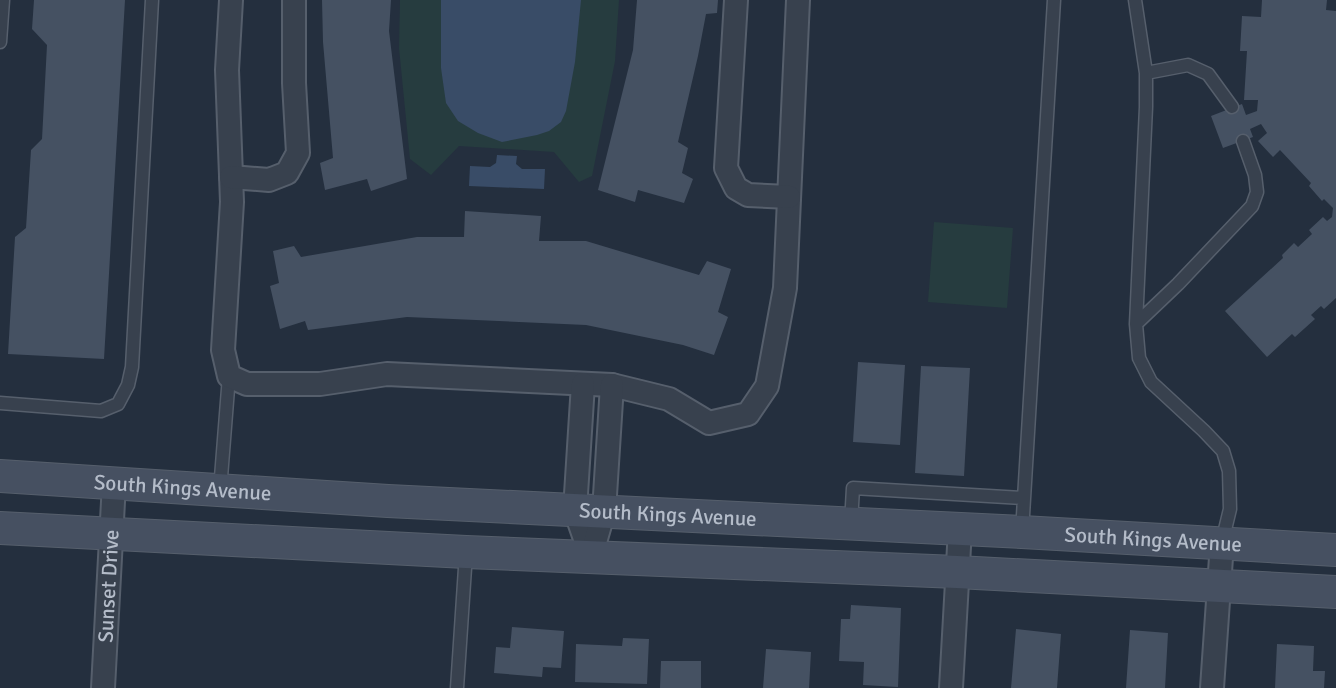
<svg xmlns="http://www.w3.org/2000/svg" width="1336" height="688" viewBox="0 0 1336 688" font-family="Signika,sans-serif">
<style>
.green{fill:#263c3f}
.water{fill:#394c67}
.building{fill:#455162}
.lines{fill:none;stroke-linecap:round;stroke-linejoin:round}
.lane-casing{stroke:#565f6c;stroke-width:15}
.street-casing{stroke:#565f6c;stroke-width:26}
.secondary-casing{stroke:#565f6c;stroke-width:34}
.lane{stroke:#38414e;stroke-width:12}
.street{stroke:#38414e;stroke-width:22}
.secondary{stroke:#465061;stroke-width:32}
.labels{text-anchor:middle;stroke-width:4.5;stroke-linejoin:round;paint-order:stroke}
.street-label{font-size:21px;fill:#b4bcc9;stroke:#1d2633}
</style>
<rect width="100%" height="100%" fill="#242f3e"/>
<path class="green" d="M400 0H619L615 61 592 176 579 182 554 152 459 146 431 175 410 159 399 48Z
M934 222 1013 228 1007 308 928 302Z"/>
<path class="water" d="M441 0H581L575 62 566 111 561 122 549 131 537 135 502 142 478 133 458 121 446 103 441 68Z
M497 155 517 156 516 164 522 169H545L544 189 469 186 470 166 490 167 496 163Z"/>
<path class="building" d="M34 0H125L104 359 8 354 15 237 26 228 31 150 42 139 47 45 32 29Z
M322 0H391L389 31 407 179 371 191 367 179 325 190 320 163 333 158 323 42Z
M637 0H718L717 13 706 14 698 56 678 142 688 148 682 173 693 179 684 203 638 190 635 202 598 190 633 50Z
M1262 0H1327L1326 10 1336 11V298L1324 309 1321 306 1311 315 1315 319 1295 337 1292 334 1267 357 1225 311 1283 258 1282 255 1294 243 1298 247 1312 234 1309 230 1323 217 1327 221 1332 217 1333 208 1324 199 1322 201 1309 186 1311 183 1280 150 1273 157 1258 141 1267 133 1261 124 1250 129 1253 137 1223 148 1211 116 1242 104 1246 115 1257 111 1258 100H1244L1247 51H1240L1242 16 1261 17Z
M465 211 541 216 539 241H586L699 275 707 261 731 269 718 312 728 317 714 355 683 345 586 325 407 317 308 330 305 321 280 329 270 286 279 283 273 251 294 246 301 257 417 237H464Z
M858 362 905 365 900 445 853 442Z
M921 366 970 368 964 476 915 473Z
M851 605 901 608 898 687 863 685 864 662 839 661 841 619H850Z
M512 627 564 631 561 668 543 667 542 677 494 673 496 647 510 648Z
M1016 629 1061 634 1057 688H1011Z
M1130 630 1168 633 1165 688H1126Z
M623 638 649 639 647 684 575 682 576 644 622 646Z
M1277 644 1314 646 1313 671H1325L1324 688H1275Z
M766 649 811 652 809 688H763Z
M661 661H701V688H660Z"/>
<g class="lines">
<defs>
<path id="lane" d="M1135 0 1146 73V107L1136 324 1139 358 1151 382 1204 431 1223 451 1229 471 1230 509 1222 542
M0 42 3 0
M1146 73 1188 65 1208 74 1232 107
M1136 324 1178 284 1252 206 1257 192 1255 175 1243 141
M0 403 101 411 118 404 128 385 132 367 152 0
M220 490 229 376
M851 523 853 488 1024 498
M1022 532 1054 0
M457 688 466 553"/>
<g id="street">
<path d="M231 0 227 70 232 202 223 350 229 376 247 384H320L387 374 612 385 669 399 709 423 748 414 767 386 785 288 798 0"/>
<path d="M736 0 726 168 736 188 748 195 789 197"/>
<path d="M231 177 269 180 287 173 298 153 294 83V0"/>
<path d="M583 384 575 510 591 556"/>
<path d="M591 556 604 511 612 385"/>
<path id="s1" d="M103 688 114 483"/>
<path d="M951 688 960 529"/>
<path d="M1212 688 1222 543"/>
</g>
<g id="secondary">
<path id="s2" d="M0 476 388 501 1022 532 1336 550"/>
<path d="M0 528 466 552 957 572 1336 592"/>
</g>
</defs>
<use href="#lane" class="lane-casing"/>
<use href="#street" class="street-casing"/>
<use href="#secondary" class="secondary-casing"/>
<use href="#lane" class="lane"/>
<use href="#street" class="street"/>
<use href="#secondary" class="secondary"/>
</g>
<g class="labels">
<g class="street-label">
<text dy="7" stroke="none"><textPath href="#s2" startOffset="183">South Kings Avenue</textPath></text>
<text dy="7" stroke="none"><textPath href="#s2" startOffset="669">South Kings Avenue</textPath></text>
<text dy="7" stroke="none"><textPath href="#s2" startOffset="1155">South Kings Avenue</textPath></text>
<text dy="7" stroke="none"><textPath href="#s1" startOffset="102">Sunset Drive</textPath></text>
</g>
</g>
</svg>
